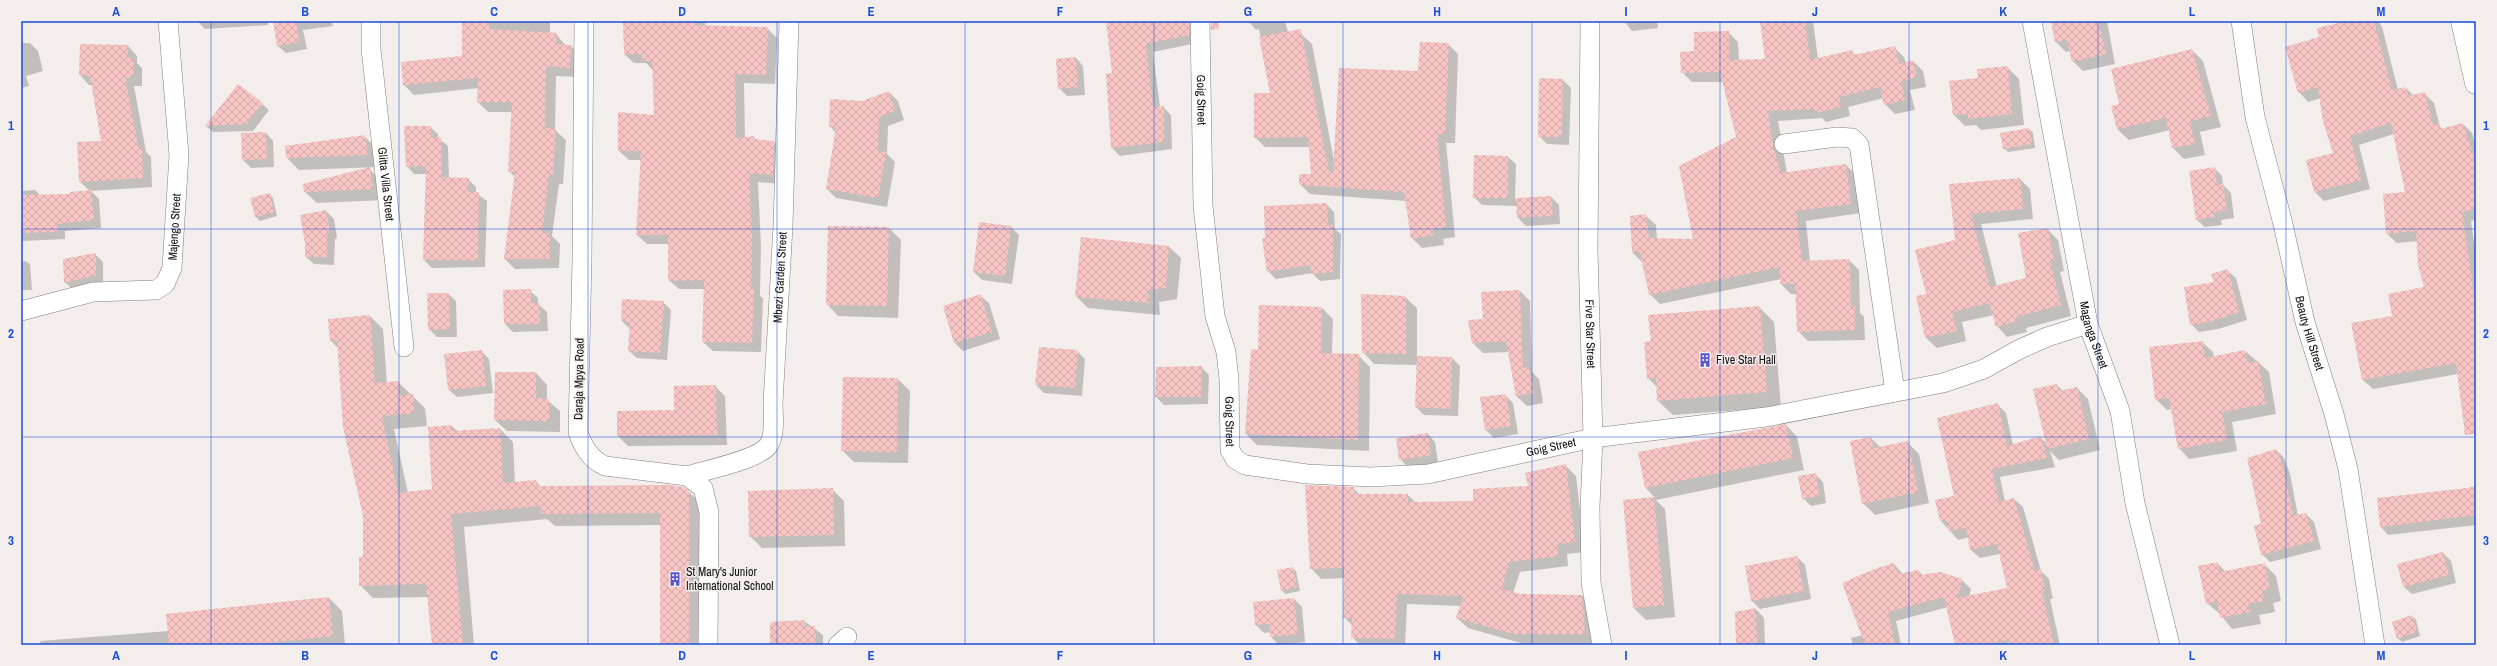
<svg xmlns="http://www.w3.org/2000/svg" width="2497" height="666" viewBox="0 0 2497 666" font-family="'Archivo Narrow',sans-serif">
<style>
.shadow{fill:#0003}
.building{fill:url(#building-cross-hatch)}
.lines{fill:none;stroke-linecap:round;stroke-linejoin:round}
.minor-casing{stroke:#827e7c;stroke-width:20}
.tertiary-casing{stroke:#827e7c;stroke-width:23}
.minor{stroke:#fff;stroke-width:19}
.tertiary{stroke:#fff;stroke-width:22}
.grid{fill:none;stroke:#1d4ed8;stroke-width:1;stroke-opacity:0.55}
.labels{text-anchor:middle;stroke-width:3;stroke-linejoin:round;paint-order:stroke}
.street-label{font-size:12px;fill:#11100f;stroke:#f3eeec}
.poi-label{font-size:12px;fill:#11100f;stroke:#f3eeec;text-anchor:start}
.neatline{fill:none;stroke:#1d4ed8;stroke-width:1.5}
.grid-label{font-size:13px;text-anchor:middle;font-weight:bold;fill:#1d4ed8}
</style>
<defs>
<pattern id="building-cross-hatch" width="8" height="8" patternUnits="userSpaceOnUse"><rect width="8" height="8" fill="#f7c5c3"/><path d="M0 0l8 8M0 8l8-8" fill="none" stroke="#d3a8a6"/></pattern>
</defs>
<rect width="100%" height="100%" fill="#f3eeec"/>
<path class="shadow" d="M197 21H268V25L205 29Z
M274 21H332L333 26 303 30 307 49 286 53 278 46Z
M463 21H550V33L556 34 566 46H571L581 56 579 77 556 76 555 130 566 140 563 184H559L552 236 560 244 559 268 515 269 505 259 516 178 509 171 513 112H488L478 102 479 88 414 95 404 85 463 57Z
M636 21H706L705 26 767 28 777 38 775 84 744 83 745 138 753 137 757 141 774 142 783 152 782 184 758 182 761 247 760 296 763 298 761 352 713 351 703 342 705 289H679L669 280V244H647L637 235 642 160H629L619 151V113L655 116 653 70 646 63H634L624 54V26Z
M1107 21H1196L1197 43 1153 52 1160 107H1163L1171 115 1172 149 1120 156 1112 148 1113 74Z
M1248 21H1285L1296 63 1302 35 1312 44 1334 161 1448 44 1458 54 1455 143H1446L1455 237 1443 239 1444 245 1422 248 1412 238 1406 201 1310 194 1300 184 1312 175 1310 147H1265L1255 137 1271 94 1259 29 1256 30Z
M1624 21H1657L1658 28 1632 31Z
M1761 21H1813L1818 59 1851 51 1856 56 1894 47 1904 57 1906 63 1913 61 1923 71 1926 87 1910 90 1915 110 1895 114 1885 104 1884 98 1848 107 1850 116 1826 122 1822 118 1778 121 1787 173 1846 165 1856 175 1861 213 1806 221 1810 262 1849 260 1859 270 1860 313 1864 317 1865 340 1808 341 1798 331 1797 294H1791L1781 284V279L1660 304 1650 294 1642 262 1632 252 1646 216 1656 225 1657 239 1694 240 1737 138 1724 82H1692L1682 72 1695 52 1728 32 1738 42 1739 61 1766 60Z
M2107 21 2115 64 2083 71 2073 61 2071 51 2066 52 2056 42 2052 22Z
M2337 21H2378L2382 27 2398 90 2406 88 2414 96 2424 93 2434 103 2440 127 2443 130 2463 124 2472 133 2476 145V220L2471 221 2476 257V426L2458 374 2373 389 2363 380 2394 316 2425 288 2418 241 2397 243 2387 234 2406 193 2394 134 2359 145 2370 189 2324 201 2315 192 2334 154 2321 98 2308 102 2299 92 2320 38 2337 24Z
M21 43H30L38 51 43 71 26 76 29 86 21 88Z
M128 46 137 56V63L142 68V86H134L146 152 151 157 152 187 91 191 99 199 101 228 65 231V239L23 241 21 239V191L35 190 40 195H71L90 191 80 182 103 142 93 85H89L80 75Z
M2192 50 2203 61 2221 127 2200 132 2205 155 2184 159 2173 148 2170 130 2129 140 2117 129 2112 106 2120 105Z
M1076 58 1083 66 1085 95 1067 96 1059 88Z
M2007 67 2019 79 2024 125 1981 130 1976 125 1965 126 1954 115 1979 78Z
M1563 80 1571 88 1569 145 1547 144 1539 136Z
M889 92 898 101 904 120 888 126 887 154 895 162 887 207 836 198 827 189 836 133 830 126 862 102Z
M262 104 269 110 253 131 213 132 206 126Z
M430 127 438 134V138L448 146 449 179H468L476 187V193L487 201 485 267 432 268 424 260 427 174H414L407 166Z
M2029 129 2033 133 2035 148 2008 152 2004 148Z
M266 133 273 141 274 167 251 168 243 160Z
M364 136 376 148 379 167 299 170 287 158Z
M1508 157 1516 164 1515 199 1551 197 1559 205 1560 224 1526 226 1518 218 1517 206 1482 205 1474 197Z
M2214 168 2222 176 2223 185 2231 193 2234 218 2221 220 2222 225 2205 227 2197 220Z
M369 169 381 180 384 200 317 203 305 192Z
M2020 179 2030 189 2033 219 1981 224 1997 287 2027 279 2047 229 2058 240 2064 271 2060 272 2071 316 2026 328 2027 332 2007 337 1997 326 1994 315 1962 322 1966 341 1937 348 1926 338 1927 295 1956 241 1950 185Z
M269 194 273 198 277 216 260 221 256 217 252 199Z
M1326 204 1334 212 1335 229 1341 234 1340 279 1320 281 1312 273 1276 279 1268 271Z
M326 211 334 219 337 238 335 239 334 265 314 264 306 257Z
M829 227 889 228 901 240 898 318 838 316 827 304Z
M1011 227 1019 235 1012 284 982 280 974 272Z
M1169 247 1181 258 1177 299 1159 302 1160 315 1088 308 1076 296Z
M95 254 103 262V282L73 290 65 282Z
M26 261 30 264 32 290H21V262Z
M2228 271 2236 278 2247 320 2218 329 2199 332 2191 324 2215 283Z
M530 291 538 298V304L547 312 548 331 513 332 505 324Z
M1520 291 1530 301 1532 372 1539 379 1543 403 1527 406 1516 396 1509 352 1483 353 1473 343Z
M448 294 456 301 457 337H437L429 329Z
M981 296 989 303 1000 339 963 351 955 343Z
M1405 297 1417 308V357L1452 358 1460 366 1458 416 1424 415 1416 407 1418 365 1374 364 1363 352Z
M663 302 671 310 667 360 637 358 629 351 630 329 622 321Z
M1322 308 1333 319 1332 355H1358L1370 367 1369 451 1257 445 1246 434 1259 351Z
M1760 308 1774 322 1781 407 1673 415 1658 401 1657 387 1648 378Z
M370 316 383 329 387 383 398 382 425 408 427 426 394 429 408 493 433 490 452 426 457 431 500 429 513 442 515 483 536 481 541 487 689 492 702 505V645H661V525L555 526 547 519 464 527 474 645H433L429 597 373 598 360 585 364 558V516L339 349 331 341Z
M2202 342 2213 352 2214 357 2245 351 2258 362 2269 372 2276 414 2232 422 2237 451 2189 459 2179 448 2172 409 2167 410 2156 399Z
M481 351 489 359 493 393 457 397 449 390Z
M1077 351 1085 359 1082 396 1044 393 1036 385Z
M1201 367 1209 375 1208 404 1164 405 1156 397 1157 368Z
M536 373 547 385V400L560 411V432L507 431 495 420Z
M844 378 898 379 910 391 908 463 854 462 842 450Z
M2057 385 2063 391 2077 388 2088 399 2100 450 2059 460 2050 451 2055 467 2000 477 2005 502 2014 499 2023 507 2041 571 2049 579 2053 599H2050L2060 645H1956L1948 607 1896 621 1901 645H1853L1851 638 1863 635 1894 564 1903 574 1919 571 1923 576 1962 580 1971 589 1969 597 2008 588 2000 554 1980 558 1971 550 1969 537 1958 540 1941 521 1955 496 1998 405 2006 413 2013 445 2040 437 2046 443Z
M715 386 725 396 727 445 628 446 618 436 675 411Z
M1505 395 1513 403 1518 434 1494 438 1486 430 1481 398Z
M1786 425 1797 437 1804 470 1656 500 1665 509 1675 617 1646 620 1634 608 1624 501 1655 498 1646 488Z
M1428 434 1435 442 1438 463 1408 467 1400 459Z
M1871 438 1881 448 1907 442 1919 454 1929 503 1875 515 1863 503Z
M2276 450 2284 458 2290 474 2298 516 2306 514 2314 522 2321 549 2270 562 2262 554V525Z
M1566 466 1576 476 1585 552 1567 554 1568 566 1520 572 1513 593 1521 595 1582 596 1592 606 1595 644H1524L1468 628 1457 618 1461 606 1407 604 1405 645H1360L1352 637 1353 626 1344 617 1345 578 1321 579 1311 568 1353 488 1360 495H1408L1416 503 1474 502 1529 487Z
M1815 474 1823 482 1826 503 1811 506 1803 498Z
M2476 486V525L2388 535 2381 527 2461 490Z
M832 489 844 501 845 546 762 548 750 536Z
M2443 553 2451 561 2456 583 2412 594 2404 587Z
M1797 557 1805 565 1811 599 1760 609 1752 601 1746 567Z
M2217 563 2226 572 2264 564 2276 576 2281 601 2273 603 2275 612 2259 615 2261 624 2232 629 2220 614 2207 603Z
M1292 568 1296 571 1300 591 1285 594 1282 590Z
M329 598 342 611 345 645H41L40 641 169 631Z
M1294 599 1302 607 1305 642 1279 645 1271 637V632L1264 633 1256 625 1254 603Z
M1756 609 1764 618 1765 645H1737Z
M2412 616 2416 620 2420 636 2402 642 2398 638Z
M804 621 823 635V645H771Z"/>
<path class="building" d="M273 21H296L299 42 277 46Z
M462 21H489V29L557 33 556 44 571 45 570 68 546 66 545 128 556 129 553 175 549 174 542 233H550L549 259H504L515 172H508L512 102H477L478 78 403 85 401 62 462 56Z
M623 21H696L695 25 768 27 766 75 735 74 736 138 754 136V139L774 141 773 175 749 173 752 237 751 288H754L752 343 702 342 704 280 668 281V235H636L641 151H618V112L654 115 652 61H642V54H624Z
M1106 21H1189V35L1146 44 1153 107 1164 106V142L1111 148 1106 74 1112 73Z
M1211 21H1218L1219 29 1211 30Z
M1760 21H1805L1810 60 1852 50 1853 55 1895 46 1899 64 1913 60 1917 77 1901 81 1905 100 1884 105 1880 87 1839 97 1841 107 1815 113 1814 109 1768 111 1773 146 1781 173 1846 164 1851 204 1796 211 1802 261 1850 259 1851 306H1855V330L1797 332 1795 284H1780V267L1649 295 1640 252H1632L1630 216 1646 214 1649 238 1693 239 1679 166 1736 137 1720 72 1681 73 1680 52 1694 51V32L1729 31V60L1765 59Z
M2051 21H2098L2106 54 2072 62 2067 40 2055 42Z
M2347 21H2374L2392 90 2406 87 2408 96 2425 92 2433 125 2439 124 2440 129 2463 123 2476 164V209L2462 212 2474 295 2476 294V434L2465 435 2456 363 2362 380 2351 323 2392 316 2388 294 2424 287 2418 265 2416 231 2386 234 2383 194 2405 192 2391 123 2350 136 2361 180 2314 192 2306 160 2333 153 2323 122 2318 87 2298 93 2285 47 2319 37 2317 28Z
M1301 29 1329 172H1333L1339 68 1418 71 1420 42 1449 43 1445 134 1437 133 1446 227 1434 229V235L1411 239 1404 192 1299 185V174H1311L1308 137 1254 138V93H1270L1259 37Z
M80 44 128 45 127 58H133V77H125L138 146H142L143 178 79 182 77 142 101 141 90 76 79 75Z
M2192 49 2211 116 2190 121 2195 144 2172 148 2166 118 2117 129 2111 106 2119 104 2111 69Z
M1076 57 1078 87 1058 89 1056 59Z
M2008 66 2012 114 1968 119V114L1953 115 1949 81 1978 78 1977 69Z
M1539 78 1563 79 1562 137H1538Z
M238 84 263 103 246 124 205 126Z
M889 91 895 111 879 117 878 151 886 152 878 198 826 189 836 127H829L830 99 862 101Z
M404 126H431V138L441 137 442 177 469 178 468 192H479L478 260H423L426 166 406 167Z
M2029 128 2032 144 2003 149 2000 133Z
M266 132 267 159 242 160 241 133Z
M365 135 368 155 286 158 285 146Z
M1474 155 1508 156V198H1473Z
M370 167 373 189 304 192 303 184Z
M2215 167 2217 185 2223 184 2227 210 2214 212V217L2196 220 2189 171Z
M2020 178 2023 209 1971 214 1990 287 2026 278 2018 233 2048 228 2054 261 2050 262 2061 305 2016 317 2017 321 1996 327 1989 303 1952 312 1957 331 1925 338 1916 296 1926 294 1915 250 1955 240 1949 184Z
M91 190 94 220 57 224V232L21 233V195L70 194V192Z
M270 193 274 212 255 217 250 198Z
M1551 196 1553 216 1517 218 1516 198Z
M1327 203 1328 225H1333V272L1311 274V265L1267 272 1262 239 1265 238 1264 206Z
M326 210 330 231H327V257H305V243L300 215Z
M979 222 1011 226 1005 276 973 272Z
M828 226 889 227 887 306 826 305Z
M1081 237 1169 246 1166 288 1148 290 1149 303 1075 297Z
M96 253V275L64 283 63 259Z
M2228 269 2239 312 2209 322 2190 325 2184 287 2214 282 2211 274Z
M531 289V303H540V324H504L503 290Z
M1520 290 1523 368 1529 367 1534 393 1516 396 1506 341 1472 343 1468 320 1483 319 1481 292Z
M427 293H449L450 329 428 330Z
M981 294 992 332 954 343 943 306Z
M1361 294 1406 296V354L1362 353Z
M622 299 664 301 660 353 628 351 630 322 621 321Z
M1259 305 1322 307 1321 353 1359 354 1358 440 1245 434 1251 349 1258 350Z
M1760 306 1767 392 1657 401 1656 378 1647 379 1644 342 1651 341 1648 315Z
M370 315 375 383 399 381 400 396 413 394 414 413 382 416 398 493 432 489 428 427 452 425V431L500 428 503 483 536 480 537 486 669 485 683 487 689 491V645H660V513L541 514V506L451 514 463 645H432L426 584 359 586V557H363V516L343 427 337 340 330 341 328 319Z
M2203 341 2205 358 2245 350 2248 363 2258 361 2266 404 2222 412 2227 440 2178 449 2169 398 2155 400 2149 347Z
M1039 347 1078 350 1075 388 1035 385Z
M482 350 486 386 448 390 444 354Z
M1417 356 1452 357 1451 409 1415 407Z
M1202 366 1201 397H1155L1156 367Z
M495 372H536V398L549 399V421L494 420Z
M843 377 898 378 897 452 841 451Z
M2057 384 2059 391 2077 387 2089 439 2047 449 2033 389Z
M716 385 717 435 617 436V411L674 410V386Z
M1506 394 1511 426 1485 430 1480 397Z
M1998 403 2007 446 2041 436 2047 458 1992 469 1999 502 2014 498 2035 571 2041 569 2045 590 2042 591 2054 645H2008L2007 640 1983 645H1955L1944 597 1888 612 1895 645H1865L1842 583 1877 568 1894 563 1898 574 1919 570 1920 575 1940 572 1963 579 1957 598 2007 588 1997 544 1970 550 1966 528 1949 531 1946 520 1940 521 1935 500 1954 496 1937 418Z
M1786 424 1793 458 1645 488 1638 452Z
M1428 433 1431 455 1399 460 1396 438Z
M1871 437 1874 448 1908 441 1918 492 1862 504 1850 441Z
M2276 449 2283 465 2293 516 2306 513 2314 541 2261 555 2254 526 2261 524 2247 458Z
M1566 464 1575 542 1557 544 1558 556 1509 562 1502 589 1521 594 1582 595 1585 634H1513L1456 618 1463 596 1397 594 1395 639 1351 638 1352 618H1343L1344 568 1310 569 1305 485 1354 487V494H1408V502L1473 501V489L1528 486 1525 473Z
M1816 473 1819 496 1802 499 1798 476Z
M2476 487V515L2380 527 2377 498Z
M833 488 834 535 749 537 748 491Z
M1654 497 1664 605 1633 608 1623 500Z
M2443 552 2449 575 2403 587 2397 564Z
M1797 556 1804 591 1751 601 1745 566Z
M2218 562 2220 572 2265 563 2270 589 2262 591 2264 601 2248 604 2250 612 2220 618 2217 601 2206 604 2198 566Z
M1293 567 1297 587 1281 591 1277 570Z
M329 597 333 636 251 645H169L166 614Z
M1294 598 1298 634 1270 637 1269 624 1255 625 1253 602Z
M1756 608 1757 645H1736L1735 612Z
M2412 615 2417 632 2397 639 2392 622Z
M804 620 805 627 815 626 816 645H770V622Z"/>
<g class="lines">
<defs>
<g id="minor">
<path id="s1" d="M371 21V49L404 347"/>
<path d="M584 21 582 260 578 432C583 447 590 459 605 466L687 476 703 488 709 512 708 645"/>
<path id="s2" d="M1200 21 1203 206 1215 316 1226 352 1229 379 1230 450 1235 459 1245 465 1307 474 1371 477 1428 474 1593 438 1766 417 1943 383 1984 369 2018 350 2047 337 2088 324"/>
<path id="s3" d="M1590 21 1588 250 1593 438 1590 507 1591 582 1602 645"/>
<path id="s4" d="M2032 21 2088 324 2120 411 2135 503 2170 645"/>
<path id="s5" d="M2241 21 2255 117 2282 220 2305 322 2334 414 2348 469 2375 645"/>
<path d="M1784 144 1837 137 1852 138 1859 145 1895 392"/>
<path id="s6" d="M21 311 93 292 156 290 165 284 172 268 179 155 168 21"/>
<path id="s7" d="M687 476C706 470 757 460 768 446 776 435 773 415 773 403L783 226 789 21"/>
<path d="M838 645 847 637"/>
</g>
<path id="tertiary" d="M2462 21 2476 83"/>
</defs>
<use href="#minor" class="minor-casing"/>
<use href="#tertiary" class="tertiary-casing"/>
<use href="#minor" class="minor"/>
<use href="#tertiary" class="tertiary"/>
</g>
<path class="grid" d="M211 21V645M399 21V645M588 21V645M777 21V645M965 21V645M1154 21V645M1343 21V645M1532 21V645M1720 21V645M1909 21V645M2098 21V645M2286 21V645M21 229H2476M21 437H2476"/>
<defs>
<symbol id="building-bare" viewBox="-9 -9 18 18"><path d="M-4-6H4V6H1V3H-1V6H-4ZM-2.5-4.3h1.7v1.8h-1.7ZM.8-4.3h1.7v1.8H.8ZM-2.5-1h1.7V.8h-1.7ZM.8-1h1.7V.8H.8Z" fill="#5a56ce" stroke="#f3eeec" stroke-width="2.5" paint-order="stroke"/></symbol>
</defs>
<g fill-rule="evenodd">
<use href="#building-bare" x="1695" y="350" width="20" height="20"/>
<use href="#building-bare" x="665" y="569" width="20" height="20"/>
</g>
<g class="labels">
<g class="street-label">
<text dy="4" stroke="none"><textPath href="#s2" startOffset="79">Goig Street</textPath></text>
<text dy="4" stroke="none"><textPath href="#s1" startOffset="164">Glitta Villa Street</textPath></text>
<text dy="4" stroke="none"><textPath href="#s6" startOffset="207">Majengo Street</textPath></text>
<text dy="4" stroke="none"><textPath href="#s7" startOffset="257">Mbezi Garden Street</textPath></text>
<text dy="4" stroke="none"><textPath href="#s5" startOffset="320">Beauty Hill Street</textPath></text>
<text dy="4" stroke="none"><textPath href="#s3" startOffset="313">Five Star Street</textPath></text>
<text dy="4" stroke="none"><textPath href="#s4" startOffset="320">Maganga Street</textPath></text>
<text transform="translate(579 379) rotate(-89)" y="4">Daraja Mpya Road</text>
<text dy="4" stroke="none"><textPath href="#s2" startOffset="403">Goig Street</textPath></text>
<text dy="4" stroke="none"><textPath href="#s2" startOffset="763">Goig Street</textPath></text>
</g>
<g class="poi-label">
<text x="1716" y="364">Five Star Hall</text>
<text x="686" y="576">St Mary's Junior<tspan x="686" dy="14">International School</tspan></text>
</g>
</g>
<rect width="2497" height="666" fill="none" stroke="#f3eeec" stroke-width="44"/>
<rect x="22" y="22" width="2453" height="622" class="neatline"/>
<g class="grid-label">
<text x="116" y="16">A</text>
<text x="305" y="16">B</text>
<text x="494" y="16">C</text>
<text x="682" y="16">D</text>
<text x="871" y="16">E</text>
<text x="1060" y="16">F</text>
<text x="1248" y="16">G</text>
<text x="1437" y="16">H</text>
<text x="1626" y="16">I</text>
<text x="1815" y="16">J</text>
<text x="2003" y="16">K</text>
<text x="2192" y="16">L</text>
<text x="2381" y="16">M</text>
<text x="11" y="130">1</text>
<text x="2486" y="130">1</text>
<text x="11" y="338">2</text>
<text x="2486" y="338">2</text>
<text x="11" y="545">3</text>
<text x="2486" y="545">3</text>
<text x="116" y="660">A</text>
<text x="305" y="660">B</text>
<text x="494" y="660">C</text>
<text x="682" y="660">D</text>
<text x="871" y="660">E</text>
<text x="1060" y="660">F</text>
<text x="1248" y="660">G</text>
<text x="1437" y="660">H</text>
<text x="1626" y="660">I</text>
<text x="1815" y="660">J</text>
<text x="2003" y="660">K</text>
<text x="2192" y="660">L</text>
<text x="2381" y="660">M</text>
</g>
</svg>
